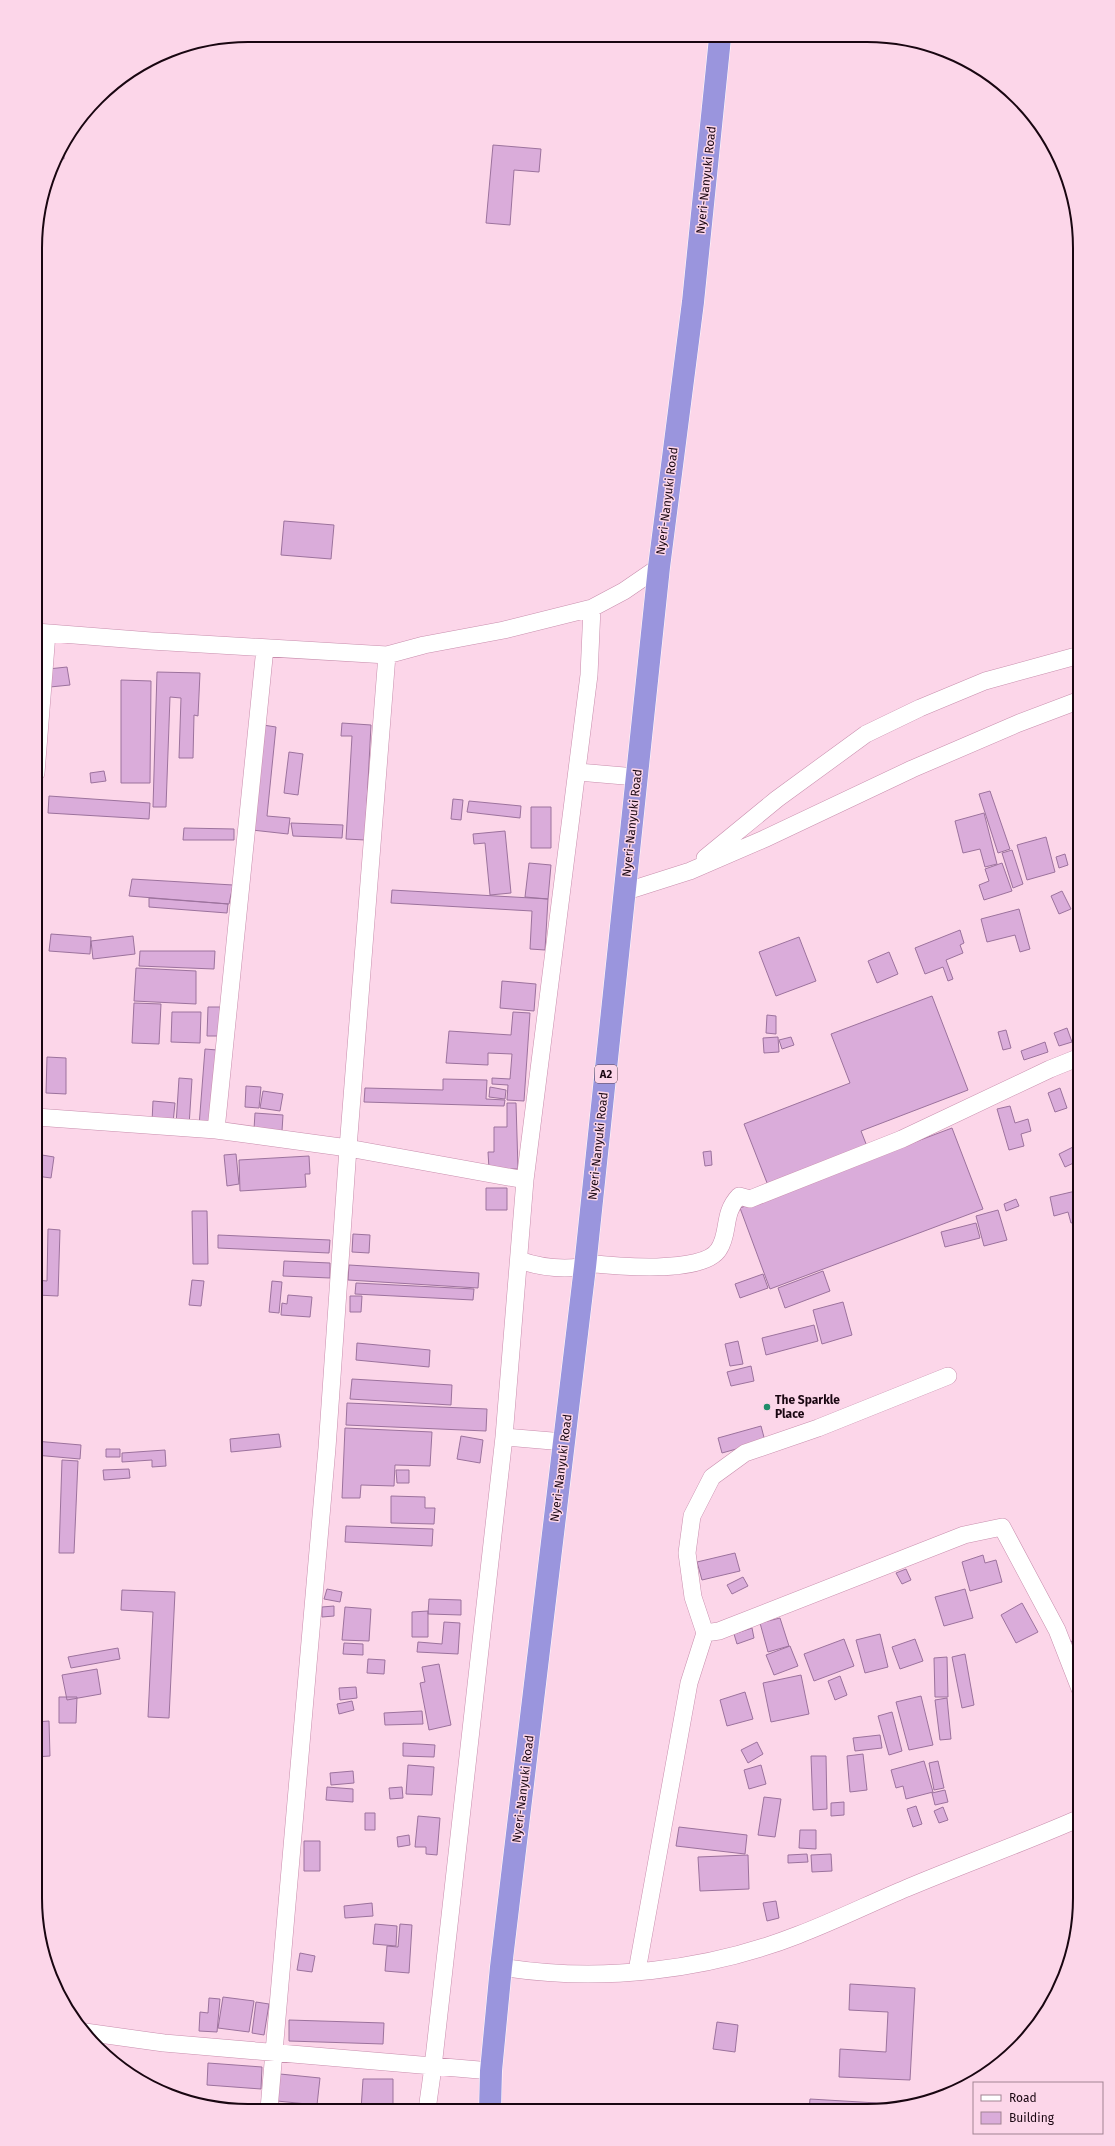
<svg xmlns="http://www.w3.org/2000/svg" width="1115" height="2146" viewBox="0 0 1115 2146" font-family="'Fira Sans',sans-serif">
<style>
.building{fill:#daacda;stroke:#9c729d}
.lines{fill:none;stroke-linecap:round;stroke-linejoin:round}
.street-casing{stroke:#c88ead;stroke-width:18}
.highway-casing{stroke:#fff;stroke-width:23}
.street{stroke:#fff;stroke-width:17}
.highway{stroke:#9a95dd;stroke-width:22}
.poi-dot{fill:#218c6a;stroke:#fcd6e9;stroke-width:1.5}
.labels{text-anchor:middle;stroke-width:3;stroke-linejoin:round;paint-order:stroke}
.shield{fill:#fcd6e9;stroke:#5d4452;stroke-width:1}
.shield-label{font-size:11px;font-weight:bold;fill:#190611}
.street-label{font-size:12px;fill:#190611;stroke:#fcd6e9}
.poi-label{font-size:12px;font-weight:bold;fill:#190611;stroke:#fcd6e9;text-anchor:start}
.rim{fill:none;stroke:#190611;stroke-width:2}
</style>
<rect width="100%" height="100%" fill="#fcd6e9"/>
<path class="building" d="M64 144V159L56 158 57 154Z
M493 145 541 149 539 172 514 170 510 225 486 223Z
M284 521 334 525 331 559 281 555Z
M67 667 70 685 50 687 48 669Z
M157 672 200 673 198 716 194 715 193 758H179L181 698 170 697 166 807H153Z
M121 680 151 681 150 783H121Z
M342 723 371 725 365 840 346 839 352 736H341Z
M263 725 276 727 267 816 290 818 288 834 252 830Z
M289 752 303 754 298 795 284 793Z
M104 771 106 781 91 783 90 773Z
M990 791 1010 849 998 853 979 794Z
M49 796 150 803 149 819 48 813Z
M453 799 463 800 461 820 451 819Z
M469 801 521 806 520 818 467 812Z
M531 807H551V848H531Z
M984 813 997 864 985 867 980 849 963 853 955 821Z
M291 823 343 825 342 838 293 836Z
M184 828 234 829V840H183Z
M505 831 511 893 490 895 485 843 474 844 473 834Z
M1046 837 1055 872 1027 880 1017 845Z
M1012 850 1023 884 1013 888 1002 853Z
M1065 854 1068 865 1059 868 1056 857Z
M529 863 551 865 548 899 525 897Z
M1002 863 1012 891 984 900 979 885 989 881 985 869Z
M132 879 233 885 229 904 129 896Z
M392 890 548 899 545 950 530 949 532 911 391 903Z
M1062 891 1071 909 1059 914 1051 896Z
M149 898 228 904 227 913 149 907Z
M1019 909 1030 949 1020 952 1015 935 987 942 981 919Z
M960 930 964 943 960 945 963 953 946 960 953 979 948 981 943 967 925 974 915 948Z
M51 934 91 937 90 954 49 951Z
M133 936 135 954 93 959 91 941Z
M799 937 816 981 776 996 759 952Z
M140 951H215L214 969 139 966Z
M889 952 898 974 877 983 868 961Z
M136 968 196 971V1004L134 1001Z
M502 981 536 984 534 1011 500 1008Z
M932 996 968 1090 861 1131 868 1149 769 1188 744 1124 850 1083 831 1034Z
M134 1003 161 1004 159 1044 132 1043Z
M208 1007H220L219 1036H207Z
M172 1012H201L200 1043 171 1042Z
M513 1012 530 1013 524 1101 507 1100 508 1085 492 1084V1078L510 1079 512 1054 488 1053V1065L446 1063 449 1031 511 1035Z
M767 1015 776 1016V1034L766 1033Z
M1067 1028 1072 1042 1059 1046 1054 1033Z
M1006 1030 1011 1048 1003 1050 998 1032Z
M778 1037 779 1052 764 1053 763 1038Z
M791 1037 794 1045 782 1049 779 1040Z
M1045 1042 1048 1052 1024 1060 1021 1051Z
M205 1049 217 1050 212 1127 199 1126Z
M47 1057 66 1058V1094L46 1093Z
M179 1078 192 1079 189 1126 176 1125Z
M443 1079 487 1080 486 1099 505 1100 504 1106 364 1102 365 1088 443 1090Z
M246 1086 261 1087 259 1108 245 1107Z
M490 1087 506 1090 505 1099 489 1097Z
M1060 1088 1067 1108 1055 1112 1048 1093Z
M263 1091 283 1094 280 1111 260 1108Z
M153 1101 175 1103 173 1123 152 1122Z
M507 1103H516L518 1169H489L488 1152H494V1127H507Z
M1010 1106 1015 1123 1028 1119 1031 1131 1021 1134 1024 1146 1009 1150 997 1109Z
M255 1113 283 1115 282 1131 254 1129Z
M952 1128 983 1209 770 1289 740 1208Z
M1075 1146 1080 1160 1065 1167 1059 1154Z
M711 1151 712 1165 705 1166 703 1152Z
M36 1154 54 1157 51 1178 36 1176Z
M236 1154 239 1184 227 1186 224 1155Z
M309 1156 310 1174H305L306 1187 240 1191 239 1160Z
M486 1188H507V1210H486Z
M1080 1190V1221L1071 1223 1068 1212 1054 1216 1050 1197Z
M1016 1199 1019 1206 1006 1211 1004 1204Z
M998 1210 1007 1240 984 1246 976 1216Z
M192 1211H207L208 1264H193Z
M976 1223 980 1238 945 1247 941 1232Z
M48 1229 60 1230 58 1296 36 1295V1280L47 1281Z
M353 1234 370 1235 369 1253 352 1252Z
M218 1235 330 1240 329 1253 218 1248Z
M284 1261 330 1263V1278L283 1276Z
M349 1265 479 1273 478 1288 348 1280Z
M823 1271 830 1291 785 1308 778 1288Z
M763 1274 768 1288 740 1298 735 1284Z
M192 1280 204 1281 201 1306 189 1305Z
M272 1281 282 1282 279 1313 269 1312Z
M356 1283 474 1289 473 1300 355 1294Z
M288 1295 312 1297 310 1317 281 1315 282 1303 287 1304Z
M350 1296H362L361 1312H350Z
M843 1302 852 1335 822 1344 813 1310Z
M814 1325 818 1341 766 1355 762 1338Z
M738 1341 743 1364 730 1366 725 1344Z
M357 1343 430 1350 429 1367 356 1360Z
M751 1366 754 1381 731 1386 727 1372Z
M352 1379 452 1385 451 1405 350 1399Z
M347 1403 487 1409 486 1431 346 1425Z
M761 1426 765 1441 722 1453 718 1438Z
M345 1428 432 1432 430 1466 395 1465 394 1486 361 1485 360 1498H342Z
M279 1434 281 1447 231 1452 230 1439Z
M461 1436 483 1440 480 1463 457 1459Z
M35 1441 81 1445 80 1459 35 1455Z
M106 1449H120V1457H106Z
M165 1450 166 1466 152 1467V1460L122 1462V1453Z
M62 1460 78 1461 74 1553H59Z
M129 1469 130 1478 104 1480 103 1470Z
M396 1470H409V1483H397Z
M391 1496 425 1497V1508H435L434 1524 391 1523Z
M346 1526 433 1529 432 1546 345 1542Z
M735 1553 740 1571 702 1580 697 1562Z
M983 1555 985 1563 996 1560 1002 1582 970 1591 962 1562Z
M906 1569 911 1580 902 1584 896 1573Z
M743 1577 748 1586 732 1594 727 1585Z
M327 1589 342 1592 340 1602 324 1599Z
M965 1589 973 1618 944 1626 935 1597Z
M122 1590 175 1592 169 1718 148 1717 153 1612 121 1610Z
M429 1599 461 1600V1615L428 1614Z
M1022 1603 1038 1632 1016 1643 1001 1615Z
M334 1606V1616L322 1617V1607Z
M345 1607 371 1609 369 1641 342 1640Z
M428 1611V1637H412V1612Z
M780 1618 789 1646 768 1652 760 1623Z
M444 1622 460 1623 458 1654 417 1652 418 1642 442 1644Z
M752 1628 754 1638 737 1644 734 1634Z
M880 1634 888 1667 865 1673 856 1640Z
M844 1639 854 1666 814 1681 804 1654Z
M915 1639 923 1661 900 1669 892 1647Z
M1080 1639V1647L1071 1650 1069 1642Z
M344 1643 363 1644V1655L343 1654Z
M790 1646 798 1666 774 1675 766 1655Z
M118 1648 120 1659 71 1668 68 1657Z
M965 1654 974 1705 962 1708 952 1657Z
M947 1657 948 1697H935L934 1658Z
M368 1659 385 1660 384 1674 367 1673Z
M439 1664 451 1725 429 1730 420 1683 425 1682 422 1667Z
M97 1669 101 1694 67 1700 62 1675Z
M801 1675 809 1714 771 1722 763 1683Z
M840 1676 847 1695 835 1700 828 1681Z
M356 1687 357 1698 340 1700 339 1688Z
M745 1692 753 1719 727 1726 720 1700Z
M921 1696 933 1745 909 1750 896 1702Z
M59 1697H77L76 1723H59Z
M947 1698 951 1739 940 1740 935 1700Z
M352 1701 354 1710 339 1714 337 1704Z
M422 1711 423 1724 385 1725 384 1713Z
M892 1712 902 1751 889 1755 878 1716Z
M49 1721 50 1756 35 1757V1722Z
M880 1735 882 1748 855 1751 853 1738Z
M757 1742 763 1754 748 1763 741 1750Z
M403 1743 435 1745 434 1757 403 1756Z
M863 1754 867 1790 850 1792 847 1756Z
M811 1756H826L827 1809 813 1810Z
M924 1761 933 1792 906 1799 903 1786 896 1788 891 1770Z
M938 1761 944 1788 934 1790 929 1763Z
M408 1765 434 1767 432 1795 406 1794Z
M761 1765 766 1784 749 1789 744 1770Z
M353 1771 354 1783 331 1785 330 1773Z
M327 1787 353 1789V1802L326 1800Z
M402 1787 403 1798 390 1799 389 1788Z
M945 1790 948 1802 935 1805 932 1793Z
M764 1797 781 1799 775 1837 758 1835Z
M844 1802V1815L831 1816V1803Z
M916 1806 922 1824 913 1827 907 1809Z
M943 1807 948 1820 939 1823 934 1811Z
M365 1813H375V1830H365Z
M418 1816 440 1818 437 1855 426 1854V1847H415Z
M679 1827 747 1835 745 1854 676 1846Z
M800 1830H816V1849L799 1848Z
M409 1835 410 1845 398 1847 397 1837Z
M304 1841H320V1871H304Z
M807 1854 808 1862 788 1863V1855Z
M831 1854 832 1871 812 1872 811 1855Z
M748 1855 749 1889 700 1891 698 1857Z
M776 1901 779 1918 767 1921 763 1903Z
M372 1903 373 1916 345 1918 344 1906Z
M375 1924 397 1926 396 1946 373 1944Z
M400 1924 412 1925 409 1973 385 1971 387 1946 398 1947Z
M300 1953 315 1956 312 1972 297 1970Z
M850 1984 915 1988 910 2080 839 2077 840 2049 886 2052 888 2012 849 2010Z
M223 1997 254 2001 249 2032 218 2028Z
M209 1998 220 1999 217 2032 199 2031 200 2012 208 2013Z
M256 2002 269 2004 264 2035 252 2033Z
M289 2020 384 2023 383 2044 289 2041Z
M717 2022 738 2025 735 2052 713 2049Z
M208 2063 262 2067 261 2089 207 2085Z
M280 2074 320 2078 317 2105 277 2101Z
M363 2079H393V2110H361Z
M810 2099 894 2104V2107L867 2111H809Z"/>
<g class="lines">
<defs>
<path id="street" d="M36 632 151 641 387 655 424 645 504 630 592 608 624 591 659 567
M578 772 636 777
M36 773 47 633
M705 858 777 799 866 734 920 708 985 681 1080 655
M624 892 690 871 764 839 912 769 1019 723 1080 700
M36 1117 216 1130 348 1148 525 1180
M216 1130 265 648
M519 1260C545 1269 569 1271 596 1264
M586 1263C613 1266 704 1275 719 1249 730 1232 722 1214 739 1196L750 1199 902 1139 1050 1069 1080 1057
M504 1437 564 1442
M705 1633 719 1631 964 1535 1002 1527 1057 1630 1080 1689
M501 1967C599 1983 706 1971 798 1935 835 1921 871 1903 907 1888 964 1864 1023 1843 1080 1818
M637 1971 689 1683 705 1633 693 1597 687 1553 692 1516 712 1477 745 1453 818 1428 948 1376
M85 2032 164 2043 491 2071
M269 2109 327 1448 348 1148 387 655
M427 2110 433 2067 504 1437 525 1180 589 675 592 608"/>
<path id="highway" d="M490 2110 491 2071 501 1967 585 1267 659 567 693 302 720 38"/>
</defs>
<use href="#street" class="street-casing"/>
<use href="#highway" class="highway-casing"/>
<use href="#street" class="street"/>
<use href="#highway" class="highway"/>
</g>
<circle class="poi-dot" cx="767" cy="1407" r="4"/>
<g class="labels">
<rect class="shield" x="595" y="1065" width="22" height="18" rx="3"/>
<g class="shield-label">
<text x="606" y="1078">A2</text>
</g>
<g class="street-label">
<text transform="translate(706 180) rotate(-84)" y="4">Nyeri-Nanyuki Road</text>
<text transform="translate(667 501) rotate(-83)" y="4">Nyeri-Nanyuki Road</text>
<text transform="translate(632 823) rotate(-84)" y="4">Nyeri-Nanyuki Road</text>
<text transform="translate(598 1146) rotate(-84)" y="4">Nyeri-Nanyuki Road</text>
<text transform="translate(561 1468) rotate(-83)" y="4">Nyeri-Nanyuki Road</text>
<text transform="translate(523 1789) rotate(-83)" y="4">Nyeri-Nanyuki Road</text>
</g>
<g class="poi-label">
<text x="775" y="1404">The Sparkle<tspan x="775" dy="14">Place</tspan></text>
</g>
</g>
<path d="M0 0H1115V2146H0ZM248 42H867A206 206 0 0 1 1073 248V1898A206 206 0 0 1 867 2104H248A206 206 0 0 1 42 1898V248A206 206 0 0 1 248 42Z" fill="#fcd6e9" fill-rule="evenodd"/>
<path class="rim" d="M248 42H867A206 206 0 0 1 1073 248V1898A206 206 0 0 1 867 2104H248A206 206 0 0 1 42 1898V248A206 206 0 0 1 248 42Z"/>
<rect x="973" y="2082" width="130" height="52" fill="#fcd6e9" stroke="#a18393"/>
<rect x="981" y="2095" width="20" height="6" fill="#ffffff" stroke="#a18393"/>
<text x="1009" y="2102" font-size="12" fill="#190611">Road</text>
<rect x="981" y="2112" width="20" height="12" fill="#daacda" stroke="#a18393"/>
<text x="1009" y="2122" font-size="12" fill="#190611">Building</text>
</svg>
